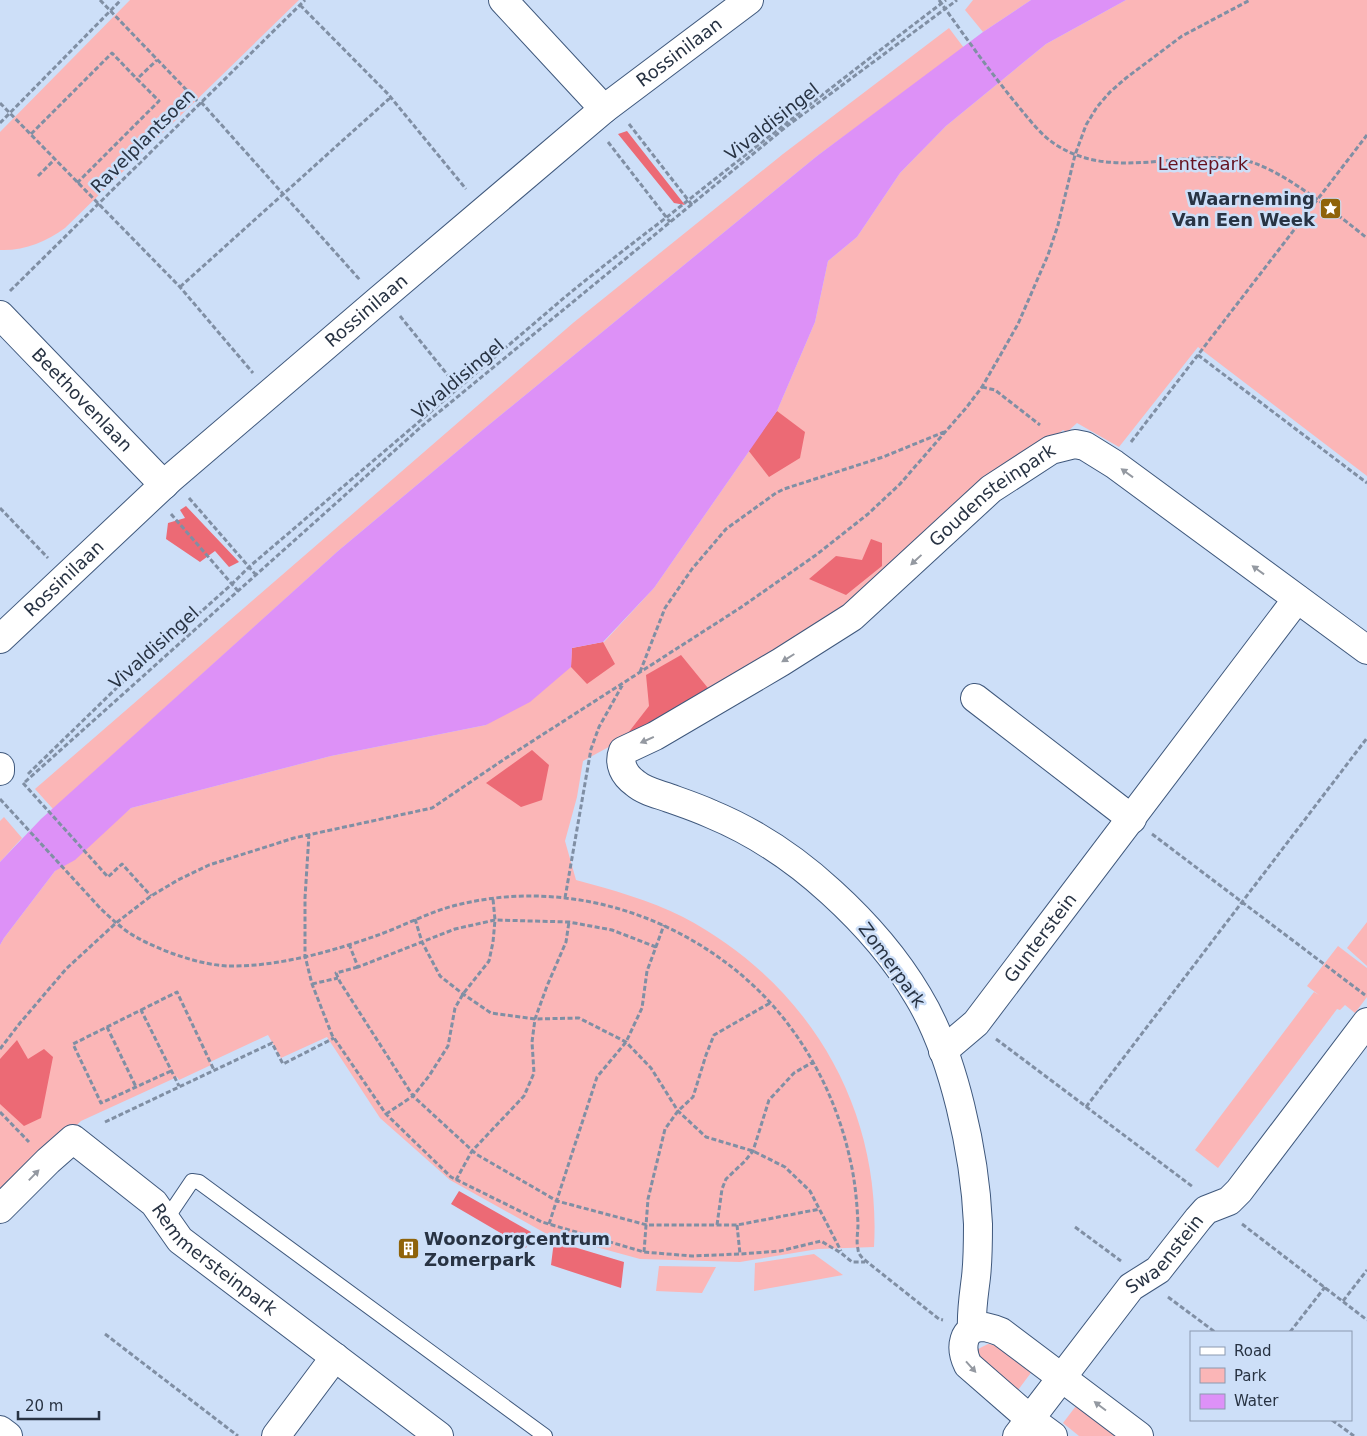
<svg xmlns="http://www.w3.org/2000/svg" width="1367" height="1436" viewBox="0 0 1367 1436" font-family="'DejaVu Sans',sans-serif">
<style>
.green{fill:#fbb6b7}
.forest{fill:#ec6a75}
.water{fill:#dd91f7}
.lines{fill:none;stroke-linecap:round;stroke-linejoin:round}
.service-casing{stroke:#3f587c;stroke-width:16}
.minor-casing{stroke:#3f587c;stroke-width:30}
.path{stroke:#808fa4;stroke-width:3;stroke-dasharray:5 2.5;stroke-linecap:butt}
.service{stroke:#fff;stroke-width:14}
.minor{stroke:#fff;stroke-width:28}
.oneway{fill:#9499a1}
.labels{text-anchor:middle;stroke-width:5;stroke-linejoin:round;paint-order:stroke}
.street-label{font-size:18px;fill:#283343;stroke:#cddff8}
.park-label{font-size:18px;fill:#651220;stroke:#cddff8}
.poi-label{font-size:18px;font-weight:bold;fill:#283343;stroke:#cddff8;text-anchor:end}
</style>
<rect width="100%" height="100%" fill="#cddff8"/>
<path class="green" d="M130 0H299L65 228C46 242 24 251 0 250V132Z
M973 0H1031L983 32 965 10Z
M1126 0H1367V476L1198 347 1119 447 1077 423 1067 432 1063 430 822 631 583 761 577 797 565 841 576 880C612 890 650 900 683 917 807 982 882 1106 874 1247L818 1249 740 1262 640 1259 545 1233 450 1180 380 1118 327 1037 281 1058 268 1035 210 1062 211 1065 179 1080 177 1077 81 1121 0 1199V945L4 938 55 871 131 808 331 756 486 725 572 648 604 642 654 588 777 411 815 322 828 261 857 237 900 173 946 126 1046 44Z
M949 28 964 48 817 156 485 428 338 551 53 809 35 789 573 323 783 154Z
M4 817 22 838 0 862V821Z
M1367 922V966L1347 948Z
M1338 946 1367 968V997L1355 1013 1345 1005 1340 1010 1337 1009 1218 1168 1195 1150 1314 992 1319 995 1307 986Z
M814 1254 843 1275 754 1291 755 1263Z
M659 1266 716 1267 702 1293 656 1291Z
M988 1344 1000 1346 1033 1370 1015 1394 983 1368 976 1351 980 1348Z
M1079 1402 1125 1436H1079L1063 1423Z"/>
<path class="forest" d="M627 131 685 205 674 203 618 134Z
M777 411 805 432 800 458 769 477 748 450Z
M186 506 239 562 229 567 215 551 200 562 166 539 168 523 185 518 180 510Z
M871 539 882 543V566L846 595 809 579 836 556 862 560Z
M603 642 615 664 587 684 571 667 572 648Z
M681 655 712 693 621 742 649 706 646 675Z
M532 750 549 765 542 800 521 807 486 783Z
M17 1040 28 1059 44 1049 53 1057 41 1118 24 1126 0 1104V1059Z
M459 1191 531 1232 526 1248 451 1204Z
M554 1241 624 1262 621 1288 551 1265Z"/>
<path class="water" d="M1031 0H1126L1046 44 946 126 900 173 857 237 828 261 815 322 777 411 654 588 603 642 572 648 571 667 530 702 486 725 331 756 131 808 75 860 55 871 4 938 0 945V862L41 819 338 551 485 428 817 156 983 32Z"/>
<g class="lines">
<defs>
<path id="service" d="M165 1221 192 1181 199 1182 545 1436"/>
<g id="minor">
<path d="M503 0 604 109"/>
<path id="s1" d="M0 315 164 485"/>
<path id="s2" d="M0 639 171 478 379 300 604 109 749 0"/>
<path d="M975 698 1132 819"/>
<path d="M0 767V771"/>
<path id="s3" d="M943 1051 976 1023 1297 599"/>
<path id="s4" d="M0 1209 48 1161 73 1139 154 1203 180 1240 439 1436"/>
<path id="s5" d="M972 1329C971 1311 974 1294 976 1277 978 1259 978 1241 978 1224 975 1155 954 1055 918 996 895 957 864 922 831 892 795 859 757 833 711 814 698 808 683 803 669 798 658 794 644 791 635 783 624 775 618 764 623 751L655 736 781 662 852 617 991 489 1051 450 1075 444 1085 446 1114 464 1367 650"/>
<path d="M0 1430 8 1436"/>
<path d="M276 1436 335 1357"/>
<path id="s6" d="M1017 1436 1131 1287 1158 1270 1198 1219 1206 1210 1229 1201 1239 1191 1367 1022"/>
<path d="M1053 1436 1030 1419 968 1365C960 1349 961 1326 985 1327 990 1328 996 1330 1001 1332L1139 1436"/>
</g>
</defs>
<use href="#service" class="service-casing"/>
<use href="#minor" class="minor-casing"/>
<path class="path" d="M100 0 200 104
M939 0C966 38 993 76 1023 112 1033 124 1043 137 1058 146 1113 180 1179 151 1239 159 1278 165 1335 213 1367 238
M300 5 388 94 466 189
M201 102 360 280
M0 103 180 287 253 373
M0 123 121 0
M629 124 692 205
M31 134 112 53 137 79
M608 142 670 222
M38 176 55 159
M77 183 159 101 137 79 157 60
M180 287 391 97
M10 291 305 0
M400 316 459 389
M1198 355 1367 483
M982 387 995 390 1040 425
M1131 442 1367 135
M189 498 256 575
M0 508 48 558
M171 514 238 591
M640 672 665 608 692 569 726 529 776 493 784 489 883 457 944 432
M28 774 131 674 232 584 249 567 565 297C599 269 633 243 667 217 759 144 852 71 946 0
M25 782 422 426 787 126 957 0
M23 783 108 877 122 864 151 896
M0 799 101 909C112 919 123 930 136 937 161 951 200 965 228 966 278 967 334 951 381 934 408 924 433 910 461 904 567 879 678 914 756 988 803 1033 836 1095 850 1159 855 1180 857 1202 858 1224 858 1232 856 1241 858 1249 858 1254 862 1258 866 1261L939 1319 943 1320
M309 834 305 898V956L312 984 332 1035 386 1114 451 1177 542 1222 644 1252 692 1256 740 1254 780 1251 821 1241 841 1253 852 1262H865
M1152 834 1365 995
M565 898 591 749 599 727 623 684
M415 919 422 942 440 976 463 994 491 1013 535 1019 579 1018 626 1042 651 1068 678 1111 706 1137 753 1151 785 1167 810 1191 841 1251
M349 944 358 967 455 929 495 920 569 922 612 930 656 947
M358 967 336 973 340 982 413 1096 476 1154 557 1201 647 1225H737L820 1209
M312 984 338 978
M141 1010 177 992 214 1070
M107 1027 136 1087
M996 1039 1193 1187
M0 1049 20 1023 66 969 116 923 151 896 178 880 209 865 294 838 432 808 503 760 740 608 816 555 868 514 900 484 966 408 982 387 1001 354 1018 324 1048 255 1058 225 1075 155 1086 125 1097 107 1110 92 1126 78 1182 36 1250 0
M171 1071 101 1103 73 1044 141 1010 179 1086
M1086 1107 1367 738
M0 1112 29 1142
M386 1114 413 1096 429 1076 448 1046 455 1008 463 994 489 961 493 942 495 920 493 899
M105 1122 272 1043 283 1064 334 1038
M456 1180 472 1151 524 1096 534 1073 532 1042 535 1019 547 986 566 942 569 922
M549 1224 597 1077 626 1042 642 1008 647 971 664 925
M1242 1224 1367 1320
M717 1225 722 1189 726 1179 745 1161 753 1151 769 1100 794 1073 813 1062
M737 1225 740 1254
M1075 1227 1121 1261
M644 1252 648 1199 665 1129 678 1111 693 1097 706 1055 714 1035 770 1003
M1168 1297 1215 1332
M1343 1301 1367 1270
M1290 1332 1325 1287
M105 1334 238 1436
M1332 1420 1354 1436"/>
<use href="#service" class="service"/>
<use href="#minor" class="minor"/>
</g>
<defs><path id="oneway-solid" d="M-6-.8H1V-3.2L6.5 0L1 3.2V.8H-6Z" transform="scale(1.25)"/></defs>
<g class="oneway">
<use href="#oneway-solid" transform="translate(1127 473) rotate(-144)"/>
<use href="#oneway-solid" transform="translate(916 560) rotate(137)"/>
<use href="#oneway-solid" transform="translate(1258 570) rotate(-144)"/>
<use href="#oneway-solid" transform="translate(788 658) rotate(148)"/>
<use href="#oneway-solid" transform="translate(647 740) rotate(156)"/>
<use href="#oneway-solid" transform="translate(34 1175) rotate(-46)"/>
<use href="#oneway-solid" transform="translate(971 1367) rotate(48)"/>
<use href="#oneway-solid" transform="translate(1100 1406) rotate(-143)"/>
</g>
<defs>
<symbol id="sight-square" viewBox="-11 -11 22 22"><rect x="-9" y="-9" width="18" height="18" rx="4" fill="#8f630a" stroke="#cddff8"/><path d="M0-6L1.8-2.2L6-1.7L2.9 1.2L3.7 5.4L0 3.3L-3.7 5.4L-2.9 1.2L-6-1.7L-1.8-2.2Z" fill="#fff"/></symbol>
<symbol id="building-square" viewBox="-11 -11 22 22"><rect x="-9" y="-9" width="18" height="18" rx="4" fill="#8f630a" stroke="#cddff8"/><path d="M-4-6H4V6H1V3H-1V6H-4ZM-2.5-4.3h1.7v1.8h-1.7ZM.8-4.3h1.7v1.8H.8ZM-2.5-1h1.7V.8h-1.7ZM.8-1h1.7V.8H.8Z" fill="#fff"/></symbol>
</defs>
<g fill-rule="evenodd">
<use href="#sight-square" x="1318" y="196" width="25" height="25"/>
<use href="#building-square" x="396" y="1236" width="25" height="25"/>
</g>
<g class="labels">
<g class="street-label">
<text dy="6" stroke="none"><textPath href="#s2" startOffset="898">Rossinilaan</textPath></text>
<text transform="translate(772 122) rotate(-38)" y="6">Vivaldisingel</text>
<text transform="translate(143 141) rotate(-45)" y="6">Ravelplantsoen</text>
<text dy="6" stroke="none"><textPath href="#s2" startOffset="492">Rossinilaan</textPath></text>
<text transform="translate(458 379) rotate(-40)" y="6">Vivaldisingel</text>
<text dy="6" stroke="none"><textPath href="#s1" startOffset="118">Beethovenlaan</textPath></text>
<text dy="6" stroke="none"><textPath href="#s5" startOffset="1194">Goudensteinpark</textPath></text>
<text dy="6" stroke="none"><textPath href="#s2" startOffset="88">Rossinilaan</textPath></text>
<text transform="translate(154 648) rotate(-42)" y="6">Vivaldisingel</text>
<text dy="6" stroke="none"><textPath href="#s3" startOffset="150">Gunterstein</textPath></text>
<text transform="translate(892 965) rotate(54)" y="6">Zomerpark</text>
<text dy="6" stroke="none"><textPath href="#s6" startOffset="235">Swaenstein</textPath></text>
<text dy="6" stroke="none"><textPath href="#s4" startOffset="288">Remmersteinpark</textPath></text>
</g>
<g class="park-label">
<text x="1203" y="170">Lentepark</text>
</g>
<g class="poi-label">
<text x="1315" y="205">Waarneming<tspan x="1315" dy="21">Van Een Week</tspan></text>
<text x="424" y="1245" text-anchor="start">Woonzorgcentrum<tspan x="424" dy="21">Zomerpark</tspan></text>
</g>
</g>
<rect x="1190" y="1331" width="162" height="90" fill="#cddff8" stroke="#8b9ab0"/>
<rect x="1200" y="1347" width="25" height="8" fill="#ffffff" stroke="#8b9ab0"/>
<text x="1234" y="1356" font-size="15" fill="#283343">Road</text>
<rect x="1200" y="1368" width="25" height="15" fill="#fbb6b7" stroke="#8b9ab0"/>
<text x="1234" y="1381" font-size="15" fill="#283343">Park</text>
<rect x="1200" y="1394" width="25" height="15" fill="#dd91f7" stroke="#8b9ab0"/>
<text x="1234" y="1406" font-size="15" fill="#283343">Water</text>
<path d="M18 1411v8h81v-8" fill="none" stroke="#283343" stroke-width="2.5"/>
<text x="25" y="1411" font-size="15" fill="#283343" stroke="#cddff8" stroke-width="4" paint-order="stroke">20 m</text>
</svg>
